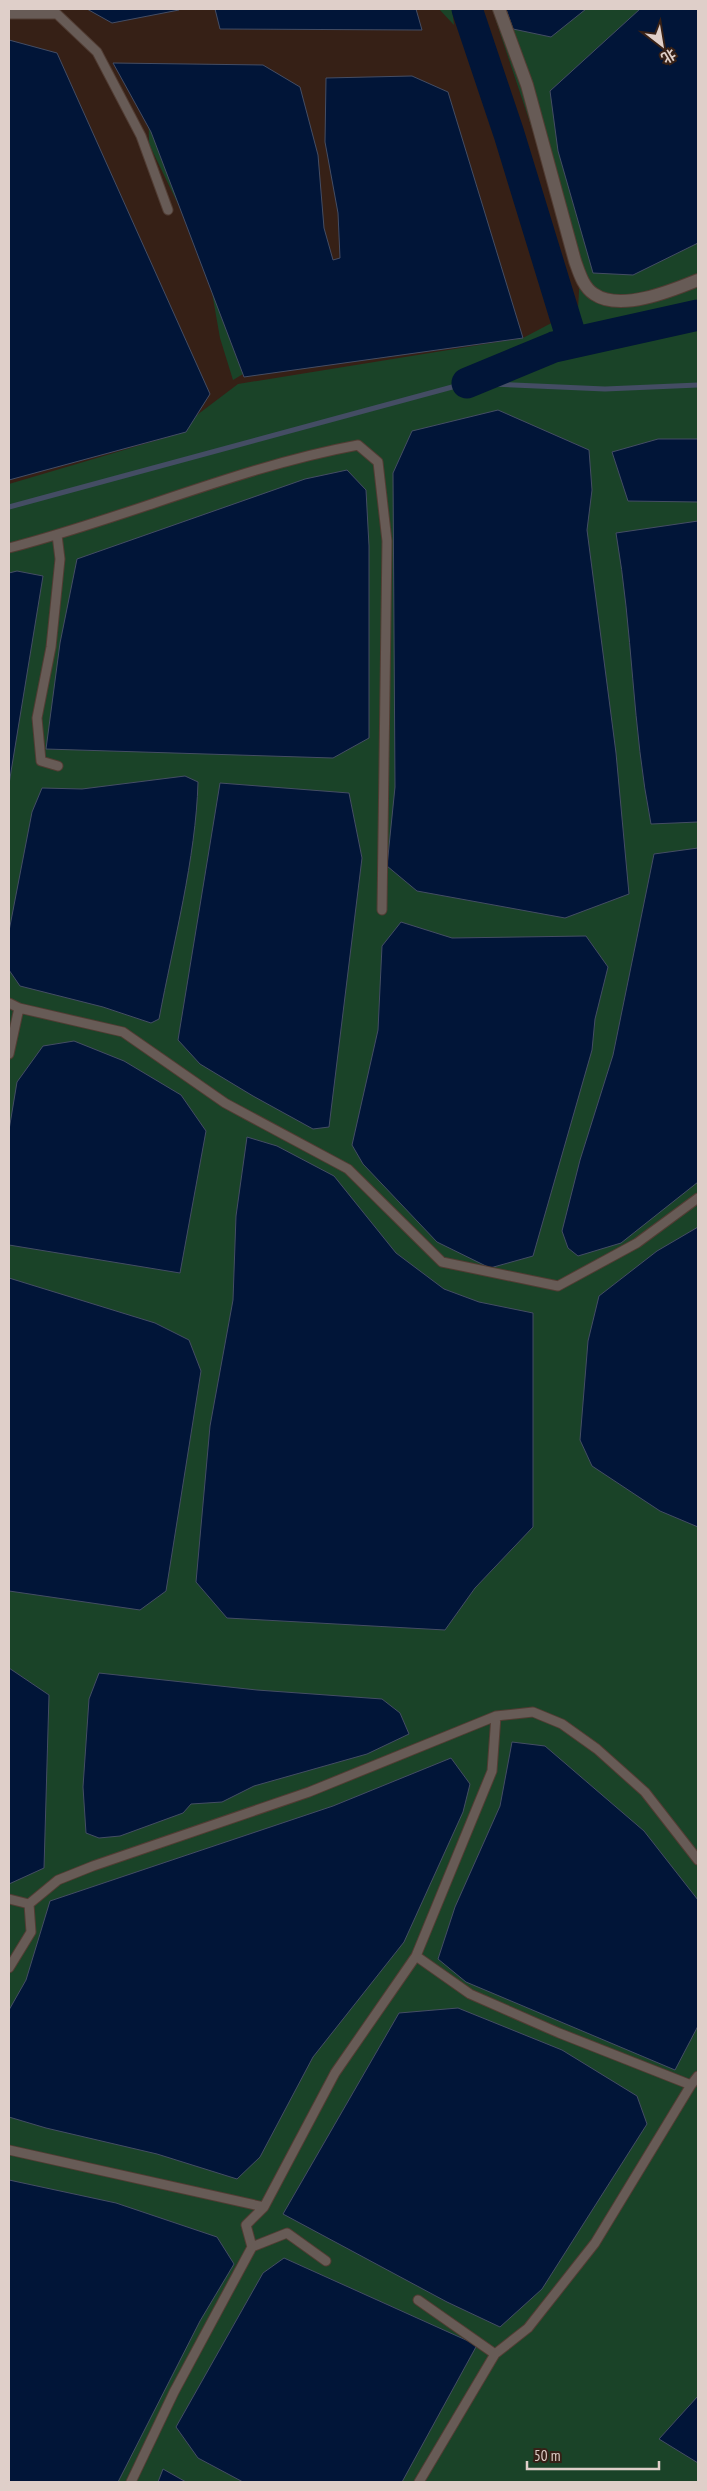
<svg xmlns="http://www.w3.org/2000/svg" width="707" height="2491" viewBox="0 0 707 2491" font-family="'PT Sans Narrow','Noto Sans SC',sans-serif">
<style>
.green{fill:#1a4328}
.water{fill:#011538;stroke:#444d64}
.lines{fill:none;stroke-linecap:round;stroke-linejoin:round}
.stream{stroke:#444d64;stroke-width:5}
.river{stroke:#011538;stroke-width:31}
.service-casing{stroke:#513c33;stroke-width:11}
.minor-casing{stroke:#513c33;stroke-width:14}
.service{stroke:#675b56;stroke-width:9}
.minor{stroke:#675b56;stroke-width:12}
</style>
<rect width="100%" height="100%" fill="#362016"/>
<path class="green" d="M439 9H452L454 25Z
M492 9H698V2482H9V484L178 434 197 415 238 384 523 338 578 309 580 272Z
M148 92 248 371 233 380 220 338 207 264 149 144Z"/>
<path class="water" d="M87 9H179V10L112 23Z
M215 9H416L422 30 220 29Z
M506 9H586L551 37 513 29Z
M640 9H698V243L633 275 593 273 558 151 550 91Z
M9 40 57 53 210 394 186 432 9 480Z
M113 63 263 65 300 87 318 155 324 228 333 260 340 258 338 213 325 142 326 78 412 76 448 92 523 338 244 377 151 132Z
M498 410 589 450 592 490 587 530 616 753 629 894 565 918 417 891 387 866 395 787 393 473 412 431Z
M658 439H698V502L628 501 612 452Z
M347 470 366 490 369 546V738L333 758 46 749 60 643 77 559 305 479Z
M698 521V822L651 824C632 728 633 630 616 533Z
M17 571 43 576 9 784V573Z
M185 776 198 782C196 858 173 944 159 1019L151 1023 103 1007 20 986 9 970V931L32 812 42 788 82 789Z
M220 783 349 793 362 858 329 1127 313 1129 253 1096 200 1064 178 1040Z
M698 848V1182L621 1243 578 1256 568 1248 562 1231 580 1160 613 1055 654 854Z
M401 922 452 938 586 936 608 967 595 1019 592 1050 533 1256 490 1268 437 1242 363 1164 352 1145 378 1030 382 946Z
M74 1041 124 1061 181 1095 206 1131 180 1273 9 1245V1130L17 1082 43 1046Z
M247 1137 277 1146 334 1176 396 1253 444 1289 479 1302 533 1313V1527L475 1588 445 1630 227 1618 196 1582 210 1426 233 1300 236 1216Z
M698 1227V1527L660 1511 592 1466 580 1440 588 1341 599 1296 657 1251Z
M9 1278 155 1323 189 1340 201 1371 166 1591 140 1610 9 1591Z
M9 1668 49 1695 44 1868 9 1884Z
M99 1673 257 1690 382 1699 400 1713 409 1734 367 1754 254 1786 222 1802 191 1804 183 1813 120 1836 99 1838 86 1833 83 1787 89 1699Z
M512 1742 545 1746 644 1831 698 1900V2026L675 2070 466 1982 438 1959 455 1907 500 1806Z
M451 1758 470 1784 463 1812 404 1942 313 2057 260 2157 237 2179 157 2154 46 2128 9 2117V2010L26 1980 50 1901 333 1806Z
M458 2008 562 2050 637 2096 647 2124 542 2289 500 2327 447 2302 283 2214 399 2013Z
M9 2180 116 2203 217 2237 234 2264 200 2321 118 2482H9Z
M284 2258 477 2345 402 2482H243L198 2458 176 2427 263 2273Z
M698 2396V2463L659 2439Z
M163 2469 186 2482H158Z"/>
<g class="lines">
<path class="stream" d="M9 507 467 383 605 389 698 385"/>
<path class="river" d="M467 9 509 134 573 343
M467 383 554 347 698 315"/>
<defs>
<path id="service" d="M9 14H57L97 52 141 136 168 210
M57 535 60 559 51 647 37 718 41 761 58 766
M9 548C126 518 239 467 358 445L378 462 387 541 382 910
M9 1003 19 1008
M9 1054 19 1008 123 1032 225 1103 348 1169 442 1262 558 1286 637 1243 698 1198
M9 1899 29 1904 31 1932 9 1968
M29 1904 58 1880 93 1866 309 1792 496 1716 533 1712 562 1724 597 1749 645 1792 698 1860
M416 1956 470 1994 559 2033 691 2085 698 2076
M9 2150 264 2207 335 2073 416 1956 492 1771 496 1716
M252 2247 287 2233 326 2261
M418 2300 495 2354 528 2328 595 2243 691 2085
M131 2482 174 2392 252 2247 246 2225 264 2207
M419 2482 495 2354"/>
<path id="minor" d="M499 9 527 85 575 261C579 272 583 287 594 294 620 312 671 291 698 280"/>
</defs>
<use href="#service" class="service-casing"/>
<use href="#minor" class="minor-casing"/>
<use href="#service" class="service"/>
<use href="#minor" class="minor"/>
</g>
<rect width="707" height="2491" fill="none" stroke="#dfcfc9" stroke-width="20"/>
<g transform="translate(662 45) rotate(149)" stroke="#362016" stroke-width="4" paint-order="stroke">
<path d="M0-4L9 19L0 12L-9 19Z" fill="#dfcfc9"/>
<text y="-8" font-size="14" font-weight="bold" text-anchor="middle" fill="#dfcfc9">北</text>
</g>
<path d="M527 2461v8h132v-8" fill="none" stroke="#dfcfc9" stroke-width="2.5"/>
<text x="534" y="2461" font-size="15" fill="#dfcfc9" stroke="#362016" stroke-width="4" paint-order="stroke">50 m</text>
</svg>
